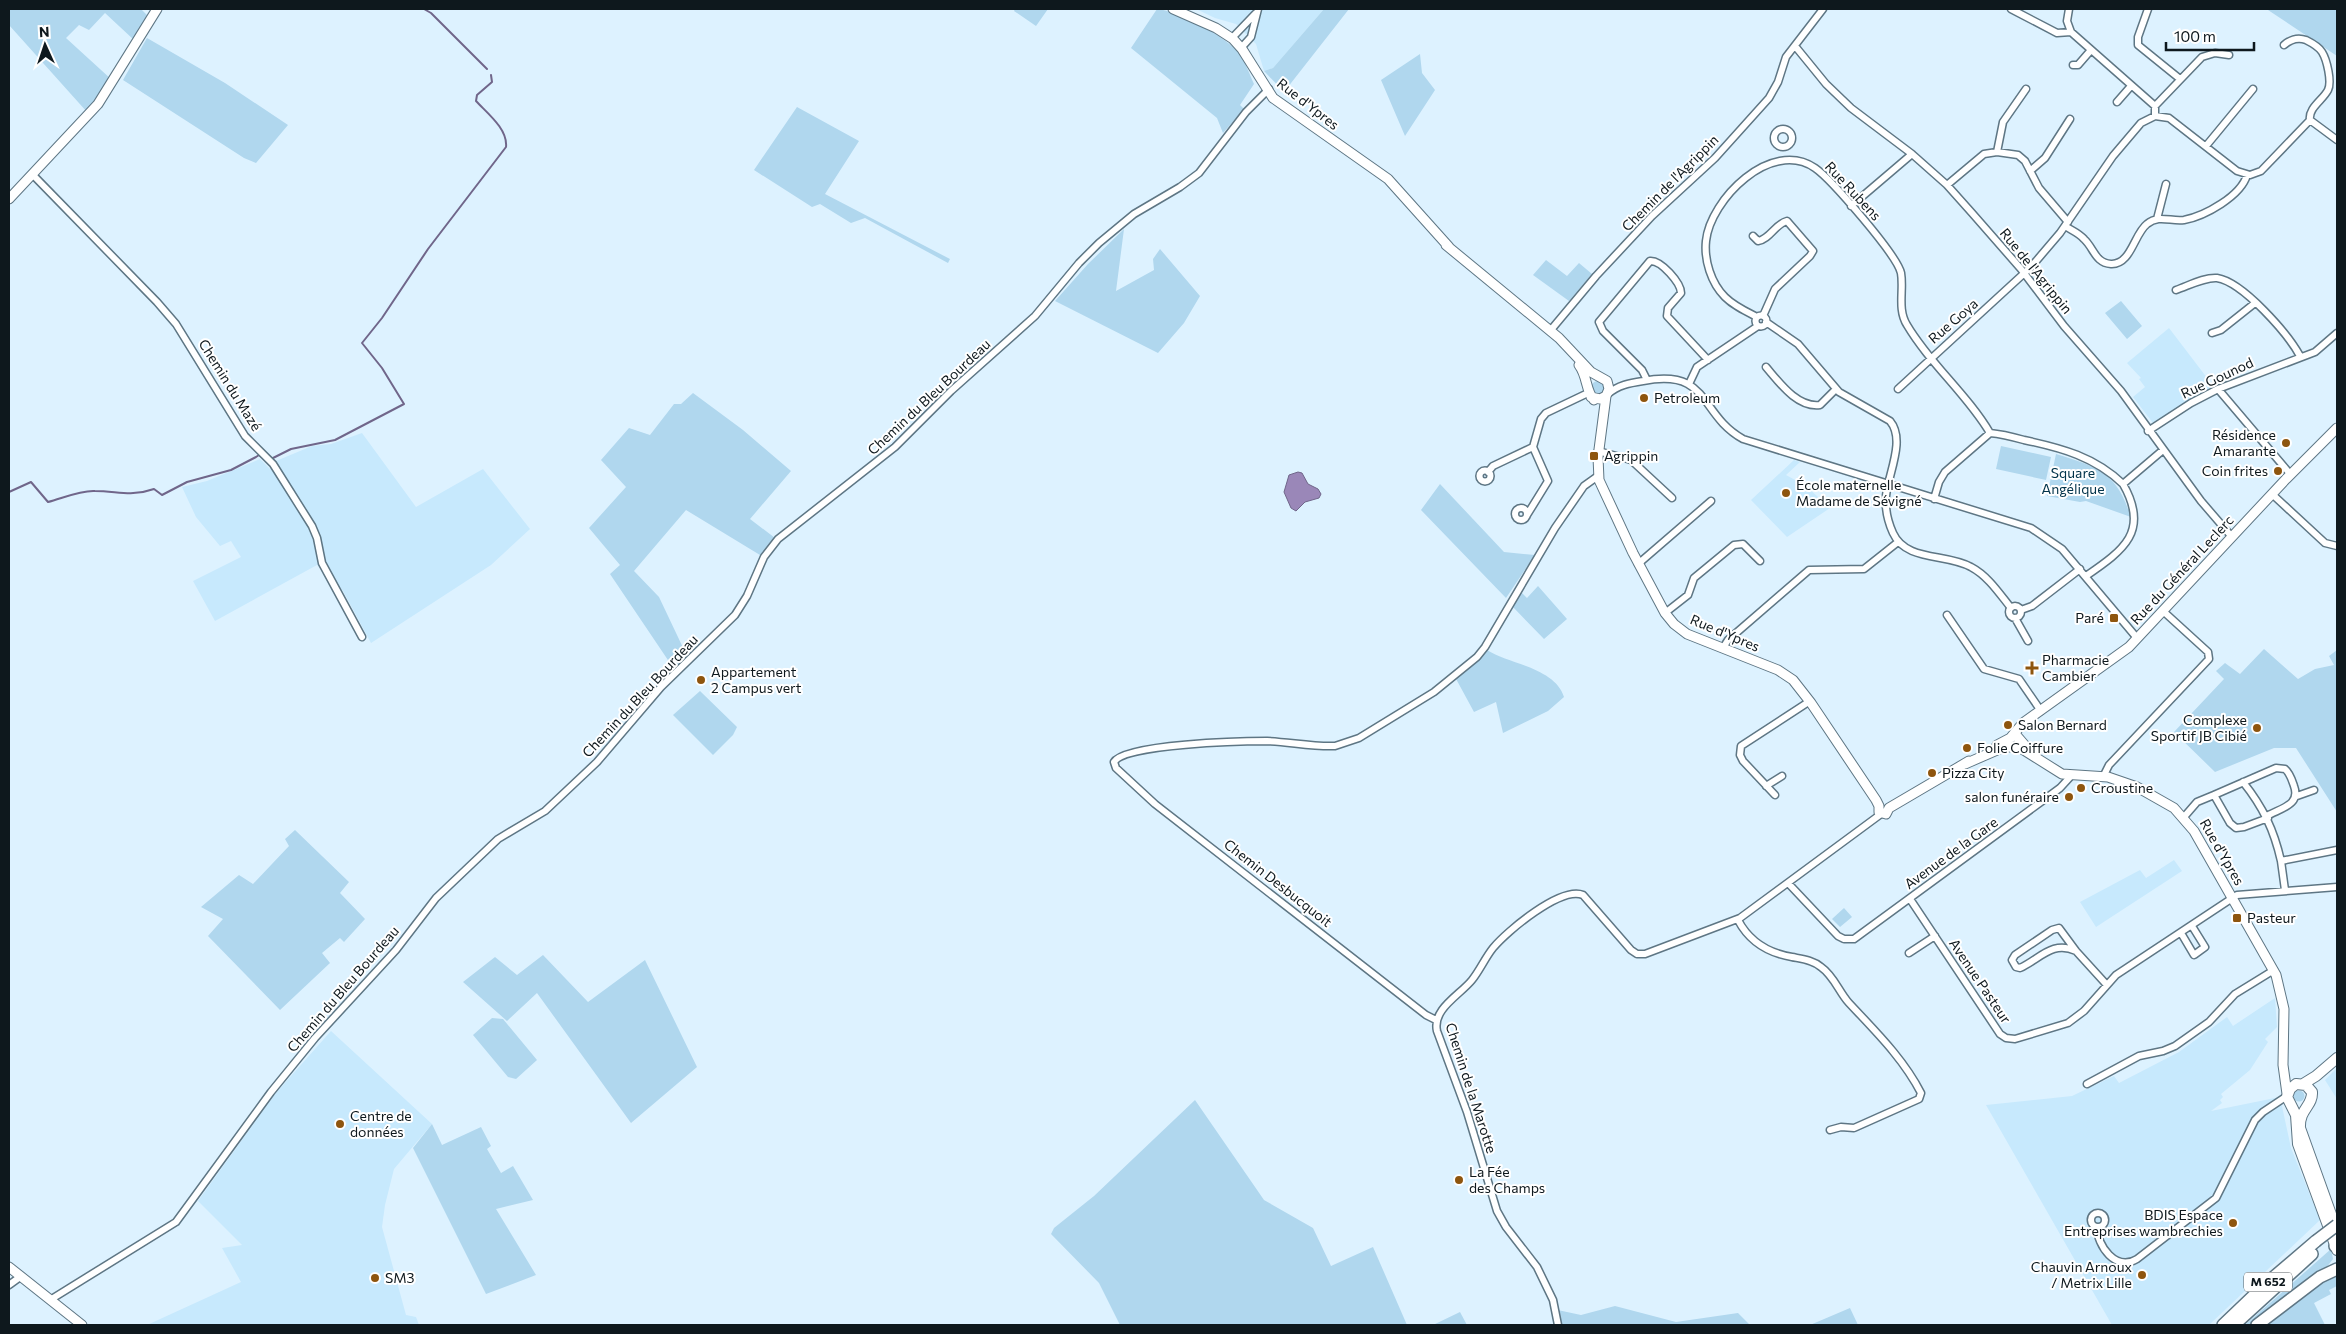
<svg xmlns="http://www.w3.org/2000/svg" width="2346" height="1334" viewBox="0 0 2346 1334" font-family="Commissioner,sans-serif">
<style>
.built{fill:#c7e9fd}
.green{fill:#b0d7ee}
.water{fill:#9a87b8;stroke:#70668a}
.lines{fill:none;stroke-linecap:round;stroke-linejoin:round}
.stream{stroke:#70668a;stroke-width:2}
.minor-casing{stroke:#5e7684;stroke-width:9}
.tertiary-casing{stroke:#5e7684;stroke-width:11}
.secondary-casing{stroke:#5e7684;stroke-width:11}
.primary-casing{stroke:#5e7684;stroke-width:12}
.trunk-casing{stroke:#5e7684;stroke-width:14}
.minor{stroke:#fff;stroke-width:6}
.tertiary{stroke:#fff;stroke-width:9}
.secondary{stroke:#fff;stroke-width:9}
.primary{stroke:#fff;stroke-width:10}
.trunk{stroke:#fff;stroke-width:11}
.trunk-bridge-casing{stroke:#5e7684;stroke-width:14;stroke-linecap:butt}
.trunk-bridge{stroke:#fff;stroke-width:11}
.poi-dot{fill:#8e550e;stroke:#fff;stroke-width:2}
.labels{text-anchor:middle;stroke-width:4;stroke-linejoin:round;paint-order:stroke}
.shield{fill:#fff;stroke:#565d61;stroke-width:1}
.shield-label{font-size:12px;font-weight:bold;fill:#0e181d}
.street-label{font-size:14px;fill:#0e181d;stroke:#fff}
.poi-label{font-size:14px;fill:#0e181d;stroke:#fff;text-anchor:start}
.park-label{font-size:14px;fill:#01334a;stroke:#fff}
</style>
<rect width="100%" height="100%" fill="#ddf2ff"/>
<path class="built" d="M1196 9H1324L1273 68 1264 71 1256 44 1236 24 1215 18Z
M2169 328 2214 387 2153 423 2133 397 2145 387 2139 379 2141 378 2127 363Z
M362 433 416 507 483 469 530 529 491 565 371 643 343 591 317 565 215 621 193 581 241 557 231 541 220 546 196 517 182 487 207 481 260 459 270 469 276 461 312 446 331 444Z
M1794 460 1800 462 1786 475 1806 486 1830 508 1787 537 1751 500Z
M2174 860 2182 871 2096 927 2080 902 2140 870 2146 878Z
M2275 998 2277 1027 2265 1039 2268 1042 2250 1070 2221 1094 2223 1097 2220 1100 2222 1103 2211 1111 2280 1097 2291 1148 2320 1220 2209 1325H2112L1986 1105 2072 1096 2114 1076 2119 1083 2179 1052 2227 1017 2233 1026Z
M331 1031 432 1124 394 1169 385 1205 382 1227 406 1315 416 1317 419 1325H147L241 1282 222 1248 242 1245 198 1201 275 1094Z
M2337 1068V1099L2325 1080Z"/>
<path class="green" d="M9 9H141L148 16 134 40 105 13 89 30 79 25 66 38 112 80 87 112 9 25Z
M1015 9H1048L1036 26 1014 11Z
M1157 9C1179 11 1221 34 1236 50 1244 58 1249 73 1254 84L1240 105 1244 109 1223 133 1217 118 1131 48Z
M1324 9H1349L1284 92 1264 71 1273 68Z
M2269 9H2337V56L2268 10Z
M147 38 225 83 288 125 256 163 244 158 123 80Z
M1420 54 1422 73 1435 90 1405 136 1381 80Z
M797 107 859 141 825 194 950 259 948 263 865 218 851 223 820 204 812 207 754 170Z
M1124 229 1116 291 1154 270 1153 259 1160 249 1200 296 1184 323 1158 353 1055 301 1088 264Z
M1546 260 1567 276 1579 263 1592 274 1569 301 1533 275Z
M2121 301 2142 326 2127 339 2105 313Z
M1591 388a7 7 0 1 1 14 0a7 7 0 1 1-14 0Z
M693 393 743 430 791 471 750 519 775 538 760 555 686 510 634 571 659 597 686 654 674 669 610 574 620 565 589 528 626 487 601 460 629 428 650 435 674 404H681Z
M2001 446 2051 457 2046 480 1996 469Z
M2056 454C2092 465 2115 471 2128 509L2132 511 2131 517 2086 501 2080 502 2047 496Z
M1440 484 1504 552 1535 555 1506 598 1421 510Z
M1538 586 1567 619 1544 639 1512 606 1519 590 1527 598Z
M2264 649 2298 679 2315 669 2334 665 2329 656 2337 650V812L2296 748H2274L2215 772 2174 732 2224 679 2216 671 2225 663 2240 674Z
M1487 650C1509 664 1555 668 1564 697L1548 711 1503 733 1496 702 1474 712 1455 677Z
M700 691 737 727 733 735 713 755 673 715Z
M295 830 349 882 340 893 365 919 344 942 340 938 322 953 330 963 280 1010 208 936 223 919 201 907 239 875 253 884 289 846 285 839Z
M1844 908 1852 917 1840 927 1832 919Z
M543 955 588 1002 645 960 697 1067 631 1123 537 993 507 1021 463 982 495 957 517 975Z
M492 1018 503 1019 537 1060 516 1079 508 1077 473 1035Z
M2293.5 1096a5.5 5.5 0 1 1 11 0a5.5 5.5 0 1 1-11 0Z
M1195 1100 1264 1200 1313 1228 1331 1266 1373 1247 1407 1325H1120L1099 1283 1051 1234 1054 1228 1094 1196Z
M432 1124 442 1145 481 1127 491 1146 487 1149 501 1173 513 1166 533 1200 496 1209 536 1275 486 1294 413 1148Z
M2331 1249 2333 1259 2326 1268 2256 1321 2250 1325H2245Z
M2337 1274V1286L2329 1290 2331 1294 2314 1303 2325 1325H2266L2332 1275Z
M1615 1306 1676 1322 1738 1313 1750 1325H1553V1309L1581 1315Z
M1850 1308 1858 1325H1810Z
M1460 1312 1467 1325H1433Z"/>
<path class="water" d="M1298 472 1302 473 1308 484 1318 489 1321 494 1319 498 1305 502 1296 511 1291 508 1284 492 1289 475Z"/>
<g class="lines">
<path class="stream" d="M424 9 431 13 487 69
M273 458 291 449 335 440 404 404 382 368 362 343 382 318 428 249 506 147C508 129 487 113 476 101L477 95 492 82 491 75
M9 492 31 482 48 502C63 498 81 490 95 491 118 491 131 497 154 489L162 495 187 482 231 470 256 457 259 455 264 459"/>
<defs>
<path id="minor" d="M2011 9 2057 33 2071 32
M2069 9 2067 21 2071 32 2155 106
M2148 9 2138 37V45L2180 79
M1232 38 1255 14
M2284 45C2291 39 2298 37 2306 40 2312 43 2319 47 2322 52 2327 60 2332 82 2328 90 2323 100 2308 108 2310 120
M1795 46 1826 84 1851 108 1912 154 1947 185 1972 213 2021 269 2064 326 2121 391 2201 501 2232 537
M1241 48 1251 37 1258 9
M2073 65H2078L2091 50
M2117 102 2131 86
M2155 116V106L2202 57 2215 53 2229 55
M2310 120 2337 140
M1774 138a9 9 0 1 1 18 0a9 9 0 1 1-18 0Z
M2206 146 2253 89
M1997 152 2003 122 2026 89
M2030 171 2045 158 2070 119
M33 175 157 302 176 324 245 436 273 464 312 526 317 538 322 563 362 637
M1947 185 1984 154 1997 152 2018 155 2025 161 2039 188 2068 222
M1851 206 1912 154
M2157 219 2166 184
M2065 226C2071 230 2079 233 2084 239 2094 248 2095 263 2111 264 2131 265 2134 234 2147 224 2159 214 2171 222 2184 220 2205 216 2241 196 2247 175
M1753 236 1758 241C1770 239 1775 224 1787 221L1813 251 1810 256 1775 289 1763 316
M2176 290C2188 286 2204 277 2217 278 2243 282 2288 334 2300 356
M1755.5 321a5.5 5.5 0 1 1 11 0a5.5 5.5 0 1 1-11 0Z
M1757 317C1745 311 1734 306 1725 297 1711 283 1704 260 1706 241 1710 200 1771 138 1815 168 1831 179 1897 255 1901 273 1904 290 1897 309 1907 325 1930 364 1967 394 1990 433 2001 434 2013 437 2024 440 2062 448 2095 457 2123 484L2163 450
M1766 322 1798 344 1839 392 1890 421C1906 440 1888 474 1886 496 1885 508 1888 522 1893 533 1906 562 1947 553 1971 567 1988 576 1999 593 2011 608
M1550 331 1596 276 1652 216 1715 158 1769 98 1778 82 1786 57 1823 9
M2212 333 2221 330 2255 303
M1766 367C1779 382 1797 408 1820 405L1836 389
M1647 380 1642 370 1603 331 1599 322 1650 261C1661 260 1681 283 1681 293L1668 308 1667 316 1708 360
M1689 384 1697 367 1758 326
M1898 389 2031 267 2060 233 2113 156 2141 123 2155 116 2169 118 2237 171 2250 175 2261 171 2310 120
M2218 389 2291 475
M1608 394C1618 385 1630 383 1643 381 1711 368 1698 414 1743 439L2031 528 2062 549 2137 638
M2148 431 2191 403 2218 389 2315 352 2337 333
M1598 451 1631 460 1672 498
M1479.5 476a5.5 5.5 0 1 1 11 0a5.5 5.5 0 1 1-11 0Z
M1488 472 1493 466 1533 447 1541 419 1546 413 1588 393
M2272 494 2325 543 2337 546
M1934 499 1939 482 1945 472 1990 433
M1515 514a6 6 0 1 1 12 0a6 6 0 1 1-12 0Z
M1527 515 1548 481 1533 447
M1638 564 1711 501
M2086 576C2124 550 2150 531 2123 484
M2009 612a6 6 0 1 1 12 0a6 6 0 1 1-12 0Z
M2021 610 2032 606 2080 569
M1665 613 1688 595 1694 578 1734 545 1743 544 1760 561
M1947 615 1984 669 2019 679 2041 711
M2015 618 2028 641
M1723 648 1728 640 1809 570 1864 569 1898 542
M2103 777 2109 765 2209 659 2208 652 2163 611
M2243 782C2263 807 2274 830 2281 861
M1766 786 1782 776
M1775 795 1743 761 1740 755 1741 746 1810 701
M2214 795 2276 768 2285 769C2290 773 2292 780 2294 786 2301 805 2281 808 2267 816
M2297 796 2314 790
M2184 817 2197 802 2214 795 2230 823 2236 828 2244 827 2268 818
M1788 883 1838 936 1844 939H1854L2060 788 2071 776
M2285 890 2281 861 2337 850
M1910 899 2000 1034 2006 1038 2015 1039 2068 1023 2084 1011 2116 975 2237 895 2337 887
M1738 920C1749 941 1768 953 1792 957 1802 959 1813 960 1821 967 1834 976 1839 992 1849 1003 1875 1031 1903 1058 1921 1093L1919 1099 1854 1128 1841 1127 1830 1130
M2181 933 2194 955 2205 947 2192 926
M2076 951C2052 940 2040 959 2020 968L2016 967 2012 960 2015 955 2052 930 2059 928 2076 951 2106 984
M1909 953 1935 936
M1436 1020 1426 1015 1155 804 1116 768 1114 762C1124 744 1243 741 1267 741 1290 742 1313 747 1335 746L1359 738 1434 692 1477 657 1485 647 1555 528 1584 486 1598 476
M2087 1084 2139 1056 2163 1051 2175 1046 2209 1022 2235 994 2274 970
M2091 1220a7 7 0 1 1 14 0a7 7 0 1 1-14 0Z
M2097 1227C2097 1246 2116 1272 2137 1259L2216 1198 2255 1120 2263 1112 2287 1096
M9 1285 20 1277
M50 1300 176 1222 271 1092 315 1038 396 950 436 898 498 839 545 811 597 762 661 687 735 615 747 596 764 557 778 539 895 447 951 391 1035 316 1079 263 1099 243 1134 214 1180 187 1199 173 1246 112 1269 89
M1558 1325 1553 1300 1537 1267 1506 1227 1497 1211 1467 1112 1437 1031C1432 1009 1460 995 1472 980 1480 970 1485 958 1493 948 1507 931 1561 886 1583 895L1631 950 1637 954H1645L1740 918 1881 814"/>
<path id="tertiary" d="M2012 736 2023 723 2129 647 2286 479 2337 428"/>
<path id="secondary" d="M1173 9 1216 28 1233 39 1242 49 1273 98 1388 179 1449 247
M9 199 98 104 157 9
M1446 245 1559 338 1591 372 1607 381 1609 389 1606 396 1600 399 1591 397
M1579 365C1588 377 1585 390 1594 400
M1606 396 1598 457 1599 480 1633 553 1665 613 1674 624 1687 634 1778 670 1793 680 1811 703 1876 800 1879 806V812L1886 814 1889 808
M1997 745 2016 735 2029 750
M1965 764 2004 747H2019L2062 774 2108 777 2137 787 2174 808 2194 831 2276 975 2284 1009 2283 1065 2287 1094
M1889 808 1969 761
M9 1267 82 1325"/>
<path id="primary" d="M2303 1084 2316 1076 2337 1058
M2337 1231 2300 1128C2299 1109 2313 1106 2312 1092L2306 1085 2296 1084 2290 1089 2287 1097 2296 1115 2298 1144 2337 1250"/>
<path id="trunk" d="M2335 1246H2337
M2223 1325 2268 1282 2316 1241
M2234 1325 2312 1254
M2257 1325 2320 1277 2337 1269"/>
</defs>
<use href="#minor" class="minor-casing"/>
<use href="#tertiary" class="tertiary-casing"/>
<use href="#secondary" class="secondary-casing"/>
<use href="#primary" class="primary-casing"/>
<use href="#trunk" class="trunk-casing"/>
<use href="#minor" class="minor"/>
<use href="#tertiary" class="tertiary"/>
<use href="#secondary" class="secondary"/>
<use href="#primary" class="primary"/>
<use href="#trunk" class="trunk"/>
<defs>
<path id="trunk-bridge" d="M2316 1241 2337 1225"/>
</defs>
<use href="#trunk-bridge" class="trunk-bridge-casing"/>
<use href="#trunk-bridge" class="trunk-bridge"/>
</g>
<g class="poi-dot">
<circle cx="1644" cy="398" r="5"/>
<circle cx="2286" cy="443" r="5"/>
<rect x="1589" y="451" width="10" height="10" rx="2.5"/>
<circle cx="2278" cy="471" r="5"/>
<circle cx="1786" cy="493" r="5"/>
<rect x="2109" y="613" width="10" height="10" rx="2.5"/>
<path d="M2029.5 660.5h5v5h5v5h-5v5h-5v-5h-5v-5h5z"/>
<circle cx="701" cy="680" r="5"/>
<circle cx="2008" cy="725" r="5"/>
<circle cx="2257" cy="728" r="5"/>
<circle cx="1967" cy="748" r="5"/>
<circle cx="1932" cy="773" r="5"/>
<circle cx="2081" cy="788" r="5"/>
<circle cx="2069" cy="797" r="5"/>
<rect x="2232" y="913" width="10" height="10" rx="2.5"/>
<circle cx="340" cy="1124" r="5"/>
<circle cx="1459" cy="1180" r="5"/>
<circle cx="2233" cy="1223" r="5"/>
<circle cx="2142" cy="1275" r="5"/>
<circle cx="375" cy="1278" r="5"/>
</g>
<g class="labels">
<rect class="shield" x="2244" y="1272.5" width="48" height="19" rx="4"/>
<g class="shield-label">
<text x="2268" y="1286">M 652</text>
</g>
<g class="street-label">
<text transform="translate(1308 104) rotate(38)" y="5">Rue d'Ypres</text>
<text transform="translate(1670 183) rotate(-45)" y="5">Chemin de l'Agrippin</text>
<text transform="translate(1853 191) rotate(47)" y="5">Rue Rubens</text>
<text transform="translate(2036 271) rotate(51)" y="5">Rue de l'Agrippin</text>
<text transform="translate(1953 321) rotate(-41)" y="5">Rue Goya</text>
<text transform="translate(2217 378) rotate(-25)" y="5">Rue Gounod</text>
<text transform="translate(230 385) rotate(58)" y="5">Chemin du Mazé</text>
<text transform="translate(929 397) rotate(-43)" y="5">Chemin du Bleu Bourdeau</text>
<text transform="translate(2182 570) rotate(-47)" y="5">Rue du Général Leclerc</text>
<text transform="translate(1725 633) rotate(23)" y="5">Rue d'Ypres</text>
<text transform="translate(640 696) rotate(-47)" y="5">Chemin du Bleu Bourdeau</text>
<text transform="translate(2222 852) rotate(60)" y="5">Rue d'Ypres</text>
<text transform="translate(1951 853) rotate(-36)" y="5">Avenue de la Gare</text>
<text transform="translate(1278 883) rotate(38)" y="5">Chemin Desbucquoit</text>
<text transform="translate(1980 981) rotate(56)" y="5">Avenue Pasteur</text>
<text transform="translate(343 989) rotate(-49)" y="5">Chemin du Bleu Bourdeau</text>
<text transform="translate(1471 1088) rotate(72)" y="5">Chemin de la Marotte</text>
</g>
<g class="poi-label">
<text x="1654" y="403">Petroleum</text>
<text x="2276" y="440" text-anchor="end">Résidence<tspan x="2276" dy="16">Amarante</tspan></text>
<text x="1604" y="461">Agrippin</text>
<text x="2268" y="476" text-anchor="end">Coin frites</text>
<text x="1796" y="490">École maternelle<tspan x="1796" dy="16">Madame de Sévigné</tspan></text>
<text x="2104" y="623" text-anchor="end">Paré</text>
<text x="2042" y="665">Pharmacie<tspan x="2042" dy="16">Cambier</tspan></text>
<text x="711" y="677">Appartement<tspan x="711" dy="16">2 Campus vert</tspan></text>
<text x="2247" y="725" text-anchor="end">Complexe<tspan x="2247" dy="16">Sportif JB Cibié</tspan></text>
<text x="2018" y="730">Salon Bernard</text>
<text x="1977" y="753">Folie Coiffure</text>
<text x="1942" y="778">Pizza City</text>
<text x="2091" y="793">Croustine</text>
<text x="2059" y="802" text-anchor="end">salon funéraire</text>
<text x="2247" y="923">Pasteur</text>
<text x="350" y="1121">Centre de<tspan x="350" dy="16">données</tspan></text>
<text x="1469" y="1177">La Fée<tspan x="1469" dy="16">des Champs</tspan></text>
<text x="2223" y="1220" text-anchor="end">BDIS Espace<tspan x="2223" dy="16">Entreprises wambrechies</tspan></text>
<text x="2132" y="1272" text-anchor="end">Chauvin Arnoux<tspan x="2132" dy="16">/ Metrix Lille</tspan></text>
<text x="385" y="1283">SM3</text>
</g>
<g class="park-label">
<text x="2073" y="478">Square<tspan x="2073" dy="16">Angélique</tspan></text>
</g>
</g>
<rect width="2346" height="1334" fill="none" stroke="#0e181d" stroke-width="20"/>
<g transform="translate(45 45) rotate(357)" stroke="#ffffff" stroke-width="4" paint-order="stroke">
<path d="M0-4L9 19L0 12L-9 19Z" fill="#0e181d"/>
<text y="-8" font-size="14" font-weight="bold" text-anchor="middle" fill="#0e181d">N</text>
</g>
<path d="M2166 42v8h88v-8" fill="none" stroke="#0e181d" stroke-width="2.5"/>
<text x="2174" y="42" font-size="15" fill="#0e181d" stroke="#ffffff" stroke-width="4" paint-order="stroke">100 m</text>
</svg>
